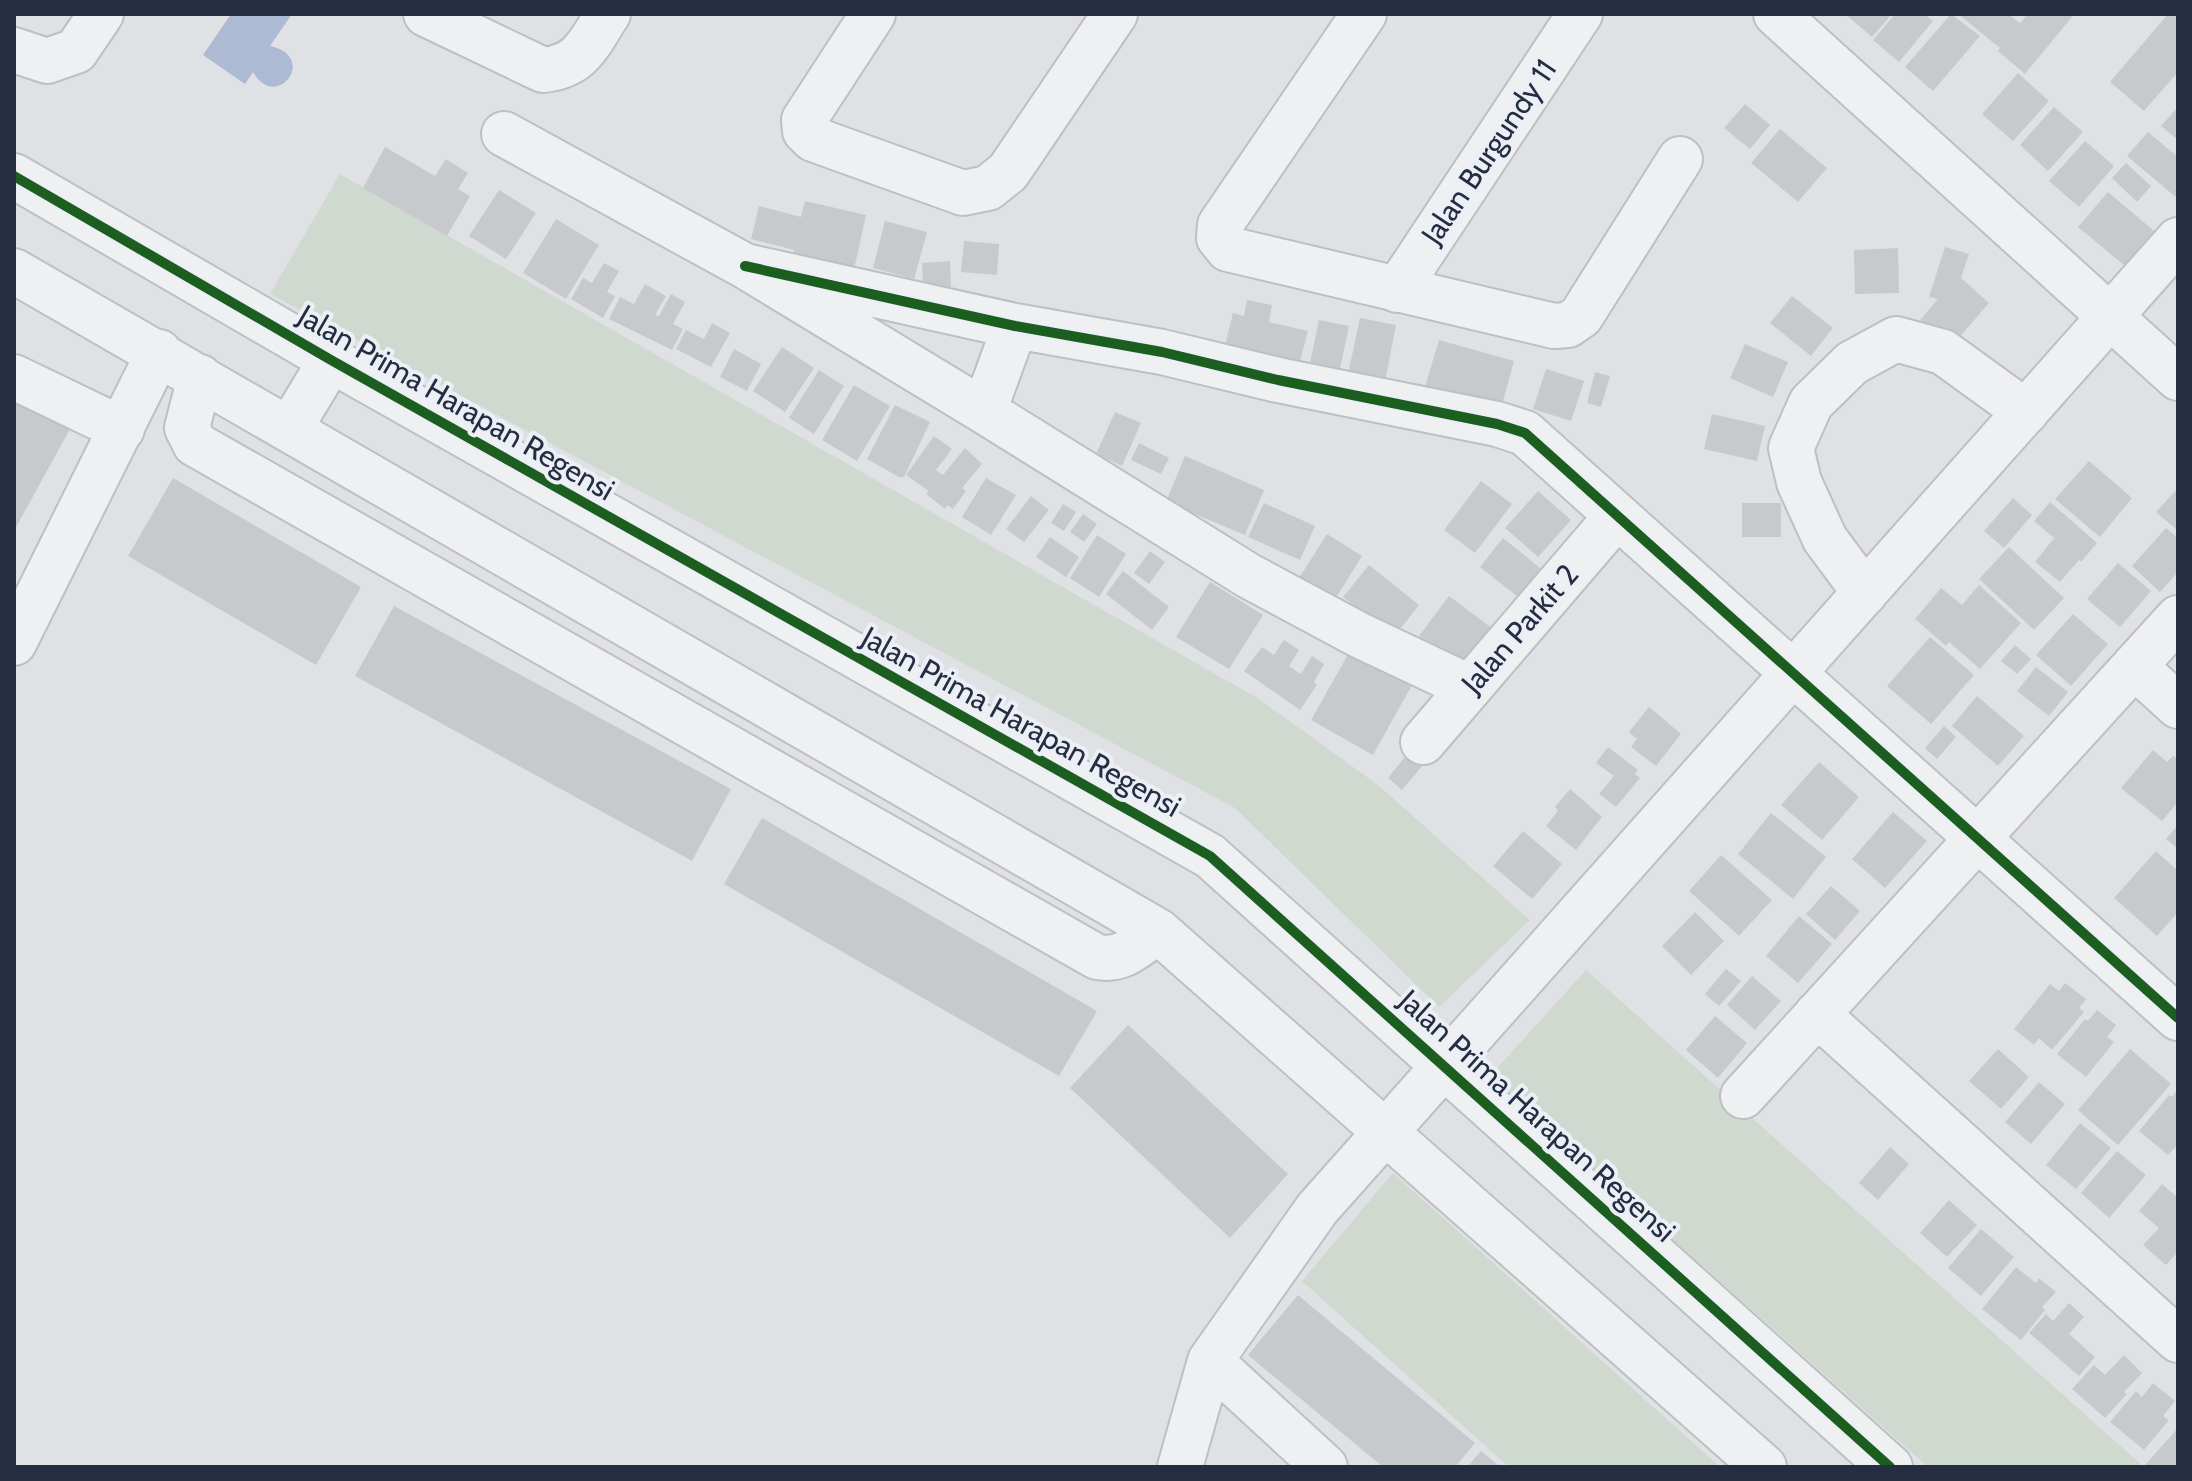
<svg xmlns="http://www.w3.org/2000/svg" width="2192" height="1481" viewBox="0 0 2192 1481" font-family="Cabin,sans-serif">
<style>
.green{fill:#cfd9cf}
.water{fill:#acbad3}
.building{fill:#c8c9cd}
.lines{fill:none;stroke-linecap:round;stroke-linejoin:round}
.minor-casing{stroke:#bebfc3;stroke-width:48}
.minor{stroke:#eff0f2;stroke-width:44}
.cycleway-casing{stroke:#eceff6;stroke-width:15}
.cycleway{stroke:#1b5e20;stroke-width:10}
.labels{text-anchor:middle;stroke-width:8;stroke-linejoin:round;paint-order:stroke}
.street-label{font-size:30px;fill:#252d40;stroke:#eceff6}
</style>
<rect width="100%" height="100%" fill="#e0e1e5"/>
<path class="green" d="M340 174 1259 699 1378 785 1530 920 1439 1007 1235 808 270 294Z
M1586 970 2144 1467H1928L1490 1076Z
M1393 1173 1720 1467H1509L1302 1281Z"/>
<path class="water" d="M231 14H292L270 46C319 56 277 113 253 72L245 84 203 55Z"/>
<path class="building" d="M1845 14H1892L1872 37Z
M1895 14H1925L1933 21 1899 62 1873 40Z
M1951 14 1980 36 1933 91 1905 67Z
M1958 14H2008L2020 23 2028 14H2069L2072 17 2025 74 1998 51 2000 48Z
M2168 14H2178V72L2144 111 2110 82Z
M2018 73 2049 101 2013 141 1982 114Z
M1745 104 1770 125 1750 149 1724 128Z
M2054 107 2083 132 2048 171 2020 145Z
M2178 107V140L2161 126Z
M1780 129 1827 168 1798 202 1751 163Z
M2148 132 2178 157V199L2127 156Z
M2085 141 2114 166 2079 207 2049 181Z
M385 147 435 176 446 159 468 173 458 189 470 196 447 236 363 188Z
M2126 163 2151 186 2137 202 2112 178Z
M499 190 536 213 506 259 469 236Z
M2108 192 2154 231 2125 266 2078 227Z
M805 201 866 215 851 283 790 270 794 250 751 239 759 206 801 217Z
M556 219 599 245 566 299 523 273Z
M885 221 927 232 914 279 873 268Z
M964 241 999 244 997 275 961 272Z
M1945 247 1969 254 1961 278 1989 303 1951 347 1920 320 1938 299 1929 297Z
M1898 248 1899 293 1855 294 1854 250Z
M950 261 951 289 923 290 922 263Z
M604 263 619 271 607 292 615 296 603 318 571 299 583 278 592 283Z
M645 284 666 296 655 315 659 316 671 294 685 302 673 324 683 329 672 350 609 319 620 297 634 304Z
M1792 296 1833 328 1811 356 1770 323Z
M1247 300 1272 305 1269 322 1308 331 1296 376 1222 358 1233 313 1244 316Z
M1360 318 1396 325 1384 387 1347 379Z
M1319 320 1349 326 1337 383 1307 377Z
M712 323 730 333 711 367 676 349 686 330 704 339Z
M1439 340 1514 361 1499 416 1423 394Z
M1745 344 1788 362 1773 397 1730 378Z
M782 347 814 368 785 412 753 391Z
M734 349 761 364 747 391 720 377Z
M1546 369 1584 381 1571 421 1533 409Z
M819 370 844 386 814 434 789 418Z
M1595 372 1610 376 1601 407 1587 403Z
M854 385 890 406 857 461 822 440Z
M14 399 70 429 14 531Z
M895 405 930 422 904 477H899L867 459Z
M1115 412 1141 423 1122 466 1096 454Z
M1712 414 1765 426 1757 461 1704 449Z
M934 436 952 449 936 470 943 475 965 448 982 464 962 488 966 491 953 509 947 505 945 509 926 494 929 491 906 475Z
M1139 443 1169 458 1161 474 1131 460Z
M1185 456 1264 490 1245 535 1166 502Z
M2089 461 2132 498 2100 537 2055 499Z
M173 478 361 587 316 665 128 556Z
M986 478 1016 495 991 535 962 517Z
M1481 481 1512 504 1475 553 1444 530Z
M2178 488V531L2156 512Z
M1538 491 1571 520 1538 557 1505 528Z
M1031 496 1049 510 1024 542 1006 529Z
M2013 498 2032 515 2004 548 1984 531Z
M2050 502 2097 543 2081 562 2079 560 2060 582 2035 562 2054 538 2034 521Z
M1264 503 1315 526 1300 560 1248 537Z
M1742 503H1781V537H1742Z
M1063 504 1076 512 1064 531 1051 523Z
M1083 514 1097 524 1084 542 1070 532Z
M2166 528 2178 538V572L2160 592 2132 566Z
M1327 534 1362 556 1334 601 1299 578Z
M1097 535 1126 554 1099 597 1070 578Z
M1050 537 1079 557 1066 577 1036 557Z
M1503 538 1545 572 1522 600 1480 567Z
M2009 547 2064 598 2034 630 1979 579Z
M1150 551 1165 562 1149 584 1134 573Z
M2118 563 2151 591 2120 627 2087 599Z
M1369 565 1419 605 1394 637 1343 597Z
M1123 571 1169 607 1152 630 1106 594Z
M1210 582 1263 615 1229 669 1176 637Z
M1979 585 2021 623 1980 669 1949 642 1946 646 1915 619 1941 588 1962 605Z
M1449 596 1493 629 1463 668 1419 636Z
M394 606 731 789 692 861 355 676Z
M2073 614 2108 644 2071 686 2036 655Z
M1930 637 1974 675 1931 724 1887 686Z
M1284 640 1299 650 1289 666 1301 674 1312 656 1324 664 1314 682 1317 685 1300 710 1244 671 1262 647 1274 655Z
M2015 645 2031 659 2017 674 2001 661Z
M1350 651 1412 685 1373 755 1311 720Z
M2036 667 2068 692 2049 716 2017 691Z
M1977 696 2024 736 1998 766 1952 726Z
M1649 707 1681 734 1656 766 1631 747 1637 739 1629 732Z
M1944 726 1956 737 1937 759 1925 748Z
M1608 747 1638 770 1635 774 1640 778 1616 807 1599 794 1614 776 1596 763Z
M2153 750 2167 762 2173 756 2178 759V802L2162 821 2121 788Z
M1408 753 1423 765 1402 790 1388 778Z
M1819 762 1859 797 1822 840 1781 805Z
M1570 789 1602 817 1576 850 1546 826 1558 811 1555 807Z
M1893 812 1927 841 1885 888 1852 859Z
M1771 813 1826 857 1793 899 1738 854Z
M762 818 1097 1011 1059 1076 724 884Z
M2178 825V849L2166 839Z
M1523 831 1562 864 1532 899 1493 866Z
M2156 851 2178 871V912L2157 936 2114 898Z
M1721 855 1772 900 1739 936 1689 891Z
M1831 886 1860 911 1835 940 1806 914Z
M1695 912 1724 941 1691 975 1662 946Z
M1799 916 1832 944 1798 983 1766 956Z
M1726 969 1741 981 1719 1006 1705 994Z
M1752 976 1781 1001 1755 1030 1727 1005Z
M2065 983 2086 999 2079 1008 2084 1012 2052 1050 2039 1038 2034 1045 2014 1029 2050 984 2059 991Z
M2097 1010 2116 1025 2107 1037 2114 1042 2086 1077 2057 1054 2085 1019 2088 1021Z
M1715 1016 1747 1043 1718 1078 1686 1050Z
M1128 1025 1288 1174 1230 1238 1070 1088Z
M1998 1049 2029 1077 2001 1109 1969 1081Z
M2130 1049 2171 1084 2118 1145 2078 1110Z
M2039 1082 2065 1104 2031 1144 2005 1122Z
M2178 1089V1144L2168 1155 2139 1131 2169 1095 2172 1097Z
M2080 1123 2111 1148 2076 1189 2046 1165Z
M1890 1147 1909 1164 1878 1200 1859 1183Z
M2117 1151 2146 1175 2109 1218 2081 1193Z
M2162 1184 2178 1198V1252L2166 1265 2143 1245 2159 1228 2139 1211Z
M1949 1200 1977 1225 1947 1257 1920 1233Z
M1981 1229 2014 1257 1981 1296 1948 1268Z
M2016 1267 2036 1283 2039 1278 2056 1292 2042 1307 2045 1310 2021 1340 1982 1309Z
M1298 1295 1475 1443 1455 1467H1383L1248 1355Z
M2069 1303 2084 1317 2069 1334 2095 1357 2079 1376 2029 1333 2046 1314 2053 1321Z
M2124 1355 2142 1373 2124 1392 2127 1394 2105 1418 2072 1389 2094 1365 2105 1375Z
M2153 1383 2175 1401 2163 1416 2169 1420 2144 1450 2110 1422 2136 1391 2142 1397Z
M2178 1428V1467H2146L2144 1466Z
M1481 1451 1500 1467H1467Z"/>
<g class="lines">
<defs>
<path id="minor" d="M426 14 543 70C582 66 588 44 608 14
M873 14 804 120 805 131 813 139 963 193 988 188 1008 172 1115 14
M1364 14 1220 225 1219 238 1228 249 1554 326 1568 325 1581 316 1680 159
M1776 14 2178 378
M14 50 47 61 76 51 101 14
M504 134 745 266 984 411 1249 576 1359 635 1469 687
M14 176 331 360 1210 856 1890 1467
M745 266 1015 326 1162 352 1278 380 1497 424 1525 433 2178 1018
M14 271 1158 931 1764 1467
M1397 290 1580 14
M14 377 122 429
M200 377 187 428 195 444 1097 957C1123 962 1138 945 1158 931
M984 411 1015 326
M290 428 331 360
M1865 593 1825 539 1799 482 1791 448 1811 403 1852 363 1896 339 1943 352 2026 412
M14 643 159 352
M2134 666 2178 706
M1423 742 1617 516
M1817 1014 2178 1340
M1743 1096 2178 618
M1210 1361 1325 1467
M1180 1467 1210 1361 1317 1209 2178 240"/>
</defs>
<use href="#minor" class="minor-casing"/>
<use href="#minor" class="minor"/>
<defs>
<path id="cycleway" d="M14 176 331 360 1210 856 1890 1467
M745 266 1015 326 1162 352 1278 380 1497 424 1525 433 2178 1018"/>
</defs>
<use href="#cycleway" class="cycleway-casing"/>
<use href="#cycleway" class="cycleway"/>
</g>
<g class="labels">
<g class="street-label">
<text transform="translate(1489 152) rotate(-56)" y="10">Jalan Burgundy 11</text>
<text transform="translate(456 403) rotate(30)" y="10">Jalan Prima Harapan Regensi</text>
<text transform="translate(1520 629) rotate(-49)" y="10">Jalan Parkit 2</text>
<text transform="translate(1021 722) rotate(29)" y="10">Jalan Prima Harapan Regensi</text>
<text transform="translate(1537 1116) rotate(42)" y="10">Jalan Prima Harapan Regensi</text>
</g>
</g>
<rect width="2192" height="1481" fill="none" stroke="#252d40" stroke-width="32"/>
</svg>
